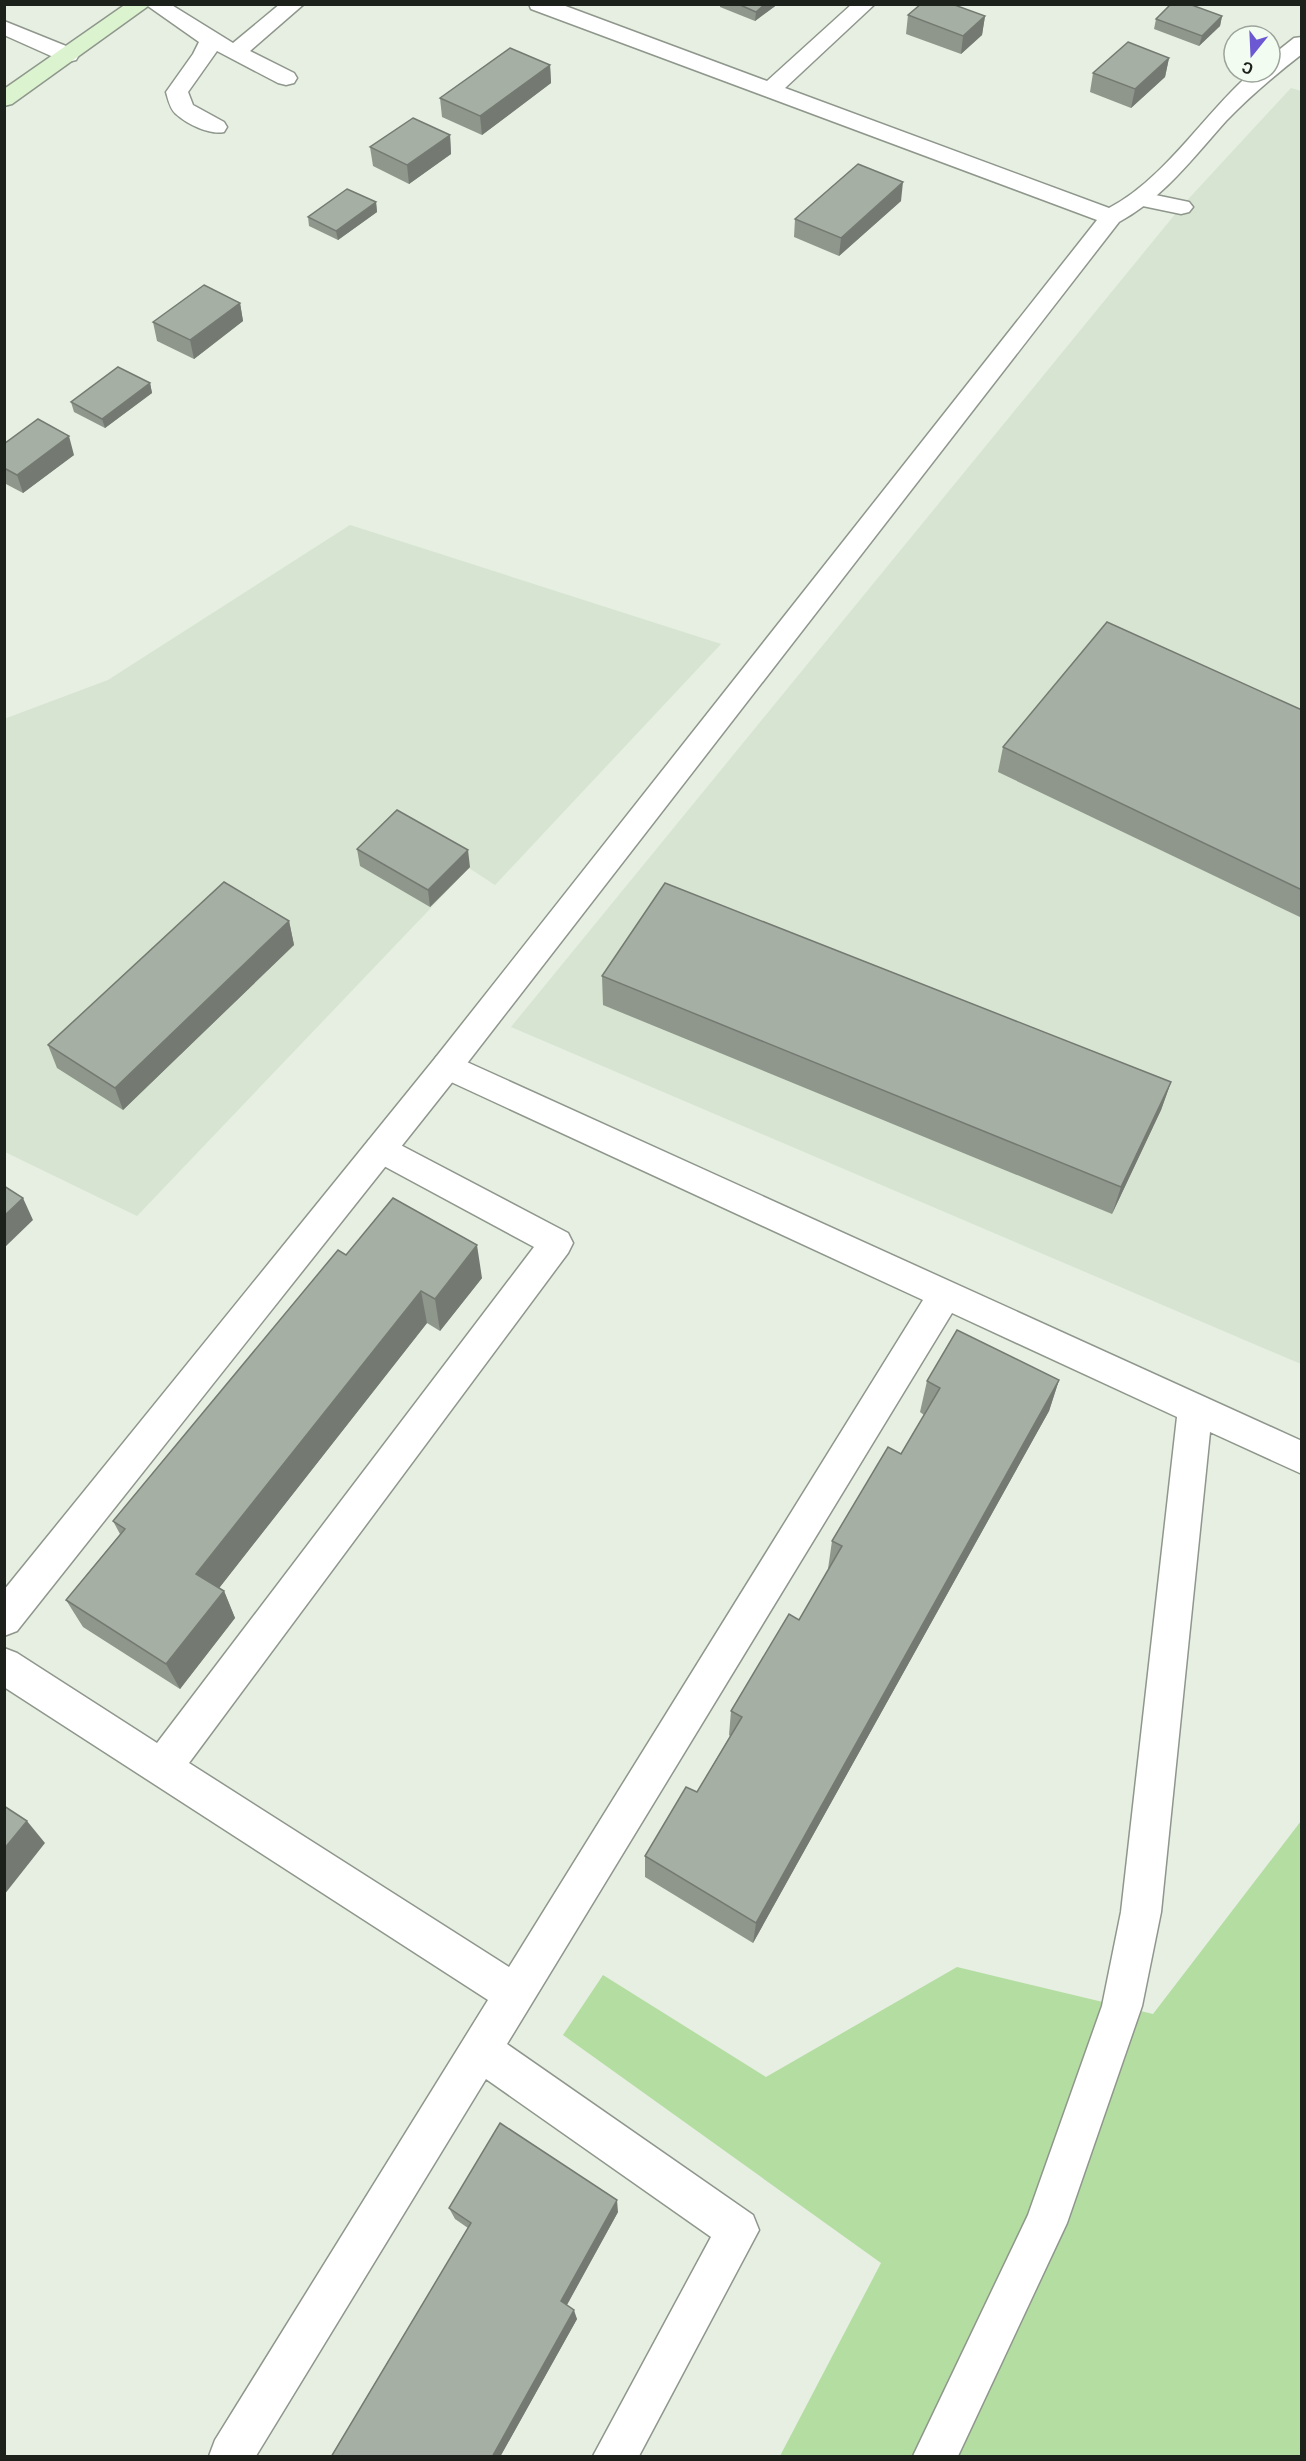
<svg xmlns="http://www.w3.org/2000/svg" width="1306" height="2461" viewBox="0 0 1306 2461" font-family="Roboto,sans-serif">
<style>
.built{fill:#d7e4d1}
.green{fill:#b4dda1}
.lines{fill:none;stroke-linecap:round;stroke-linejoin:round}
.lane-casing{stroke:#8f978c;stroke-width:3}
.street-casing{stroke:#8f978c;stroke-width:3}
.secondary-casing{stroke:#8f978c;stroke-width:3}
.lane{fill:#fff;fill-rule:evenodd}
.street{fill:#fff;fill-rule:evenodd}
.secondary{fill:#dbf3ce;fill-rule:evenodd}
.wall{fill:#8f968c}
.shaded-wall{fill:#747a72}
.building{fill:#a6afa3;stroke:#747a72;stroke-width:1.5}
</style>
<rect width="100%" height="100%" fill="#e6efe2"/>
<path class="built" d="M1291 88 1301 91V1364L511 1027 1181 207Z
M350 525 721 644 495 885 469 868 137 1216 5 1152 4 719 108 680Z"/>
<path class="green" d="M1301 1821V2456H780L881 2263 563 2035 603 1975 766 2077 957 1967 1153 2014Z"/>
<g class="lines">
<defs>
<path id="lane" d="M145 4H170L233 43 280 4H304L250 51 294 73 297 78 294 83 286 85 278 83 217 51 188 92 193 105 224 122 227 127 224 132C209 135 187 124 176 114 170 109 168 99 166 92L193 54 199 42Z
M4 21 76 50 79 55 76 60 68 62 60 60 4 35Z
M1141 192 1189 202 1193 207 1189 212 1181 214 1133 204 1129 199 1133 194Z
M447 1053 1302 1441V1474L1210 1432 1161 1912 1142 2006 1067 2223 958 2456H913L1028 2215 1102 2006 1121 1912 1177 1417 952 1313 507 2044 753 2215 759 2230 639 2456H593L711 2237 486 2079 256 2456H209L215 2440 488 2000 4 1687V1648L17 1653 157 1743 534 1247 369 1158 364 1149 369 1140 380 1136 391 1140 568 1233 573 1243 568 1253 189 1763 509 1967 923 1300 436 1075 431 1066 436 1057Z"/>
<path id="street" d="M529 4H560L767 81 852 4H875L785 88 1109 208C1161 181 1199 122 1241 82L1252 72H1270V57L1294 38 1302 37V54C1275 75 1250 96 1226 121 1193 158 1163 198 1119 222L458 1075 17 1631 4 1636V1590L436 1057 1097 220 531 9Z"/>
<path id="secondary" d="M126 4H151L12 104 4 106V89Z"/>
</defs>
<use href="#lane" class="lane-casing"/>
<use href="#street" class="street-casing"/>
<use href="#secondary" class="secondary-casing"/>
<use href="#lane" class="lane"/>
<use href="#street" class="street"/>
<use href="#secondary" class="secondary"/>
</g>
<path class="wall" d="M720 4H778L755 21 720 7Z
M908 15 985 16 982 35 961 54 906 34Z
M1222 16 1220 26 1199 46 1154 29 1156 19Z
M1169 58 1165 77 1131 108 1090 92 1093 73Z
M550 65 551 83 482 135 442 117 440 98Z
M450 135 451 154 409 184 373 166 370 147Z
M901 201 839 256 794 237 795 219Z
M376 202 377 212 338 240 309 226 308 217Z
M240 303 243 321 194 359 157 341 153 322Z
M150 383 152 393 105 428 74 412 71 402Z
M4 444 74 455 23 493 4 483Z
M1302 710V918L998 772 1003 747Z
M357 849 470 867 430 907 360 866Z
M289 921 294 945 123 1110 57 1068 48 1045Z
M602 976 1171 1082 1161 1110 1112 1214 603 1005Z
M346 1255 482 1278 440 1331 427 1323 219 1588 224 1591 235 1618 180 1689 83 1627 66 1600 120 1534 113 1521Z
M1059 1380 1049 1411 753 1943 645 1877V1856L697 1792 730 1736 729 1735 731 1711 799 1620 829 1569H828L832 1541 901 1454 924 1415 920 1412 927 1381Z
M449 2208 618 2212 567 2305 577 2319 500 2457H331L468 2228 455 2219Z"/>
<path class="shaded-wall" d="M765 4H778L755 21 756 12Z
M985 16 982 35 961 54 963 36Z
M1222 16 1220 26 1199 46 1202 36Z
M1169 58 1165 77 1131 108 1135 89Z
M550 65 551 83 482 135 480 116Z
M450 135 451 154 409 184 407 165Z
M903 182 901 201 839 256 841 238Z
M376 202 377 212 338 240 336 231Z
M240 303 243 321 194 359 190 340Z
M150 383 152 393 105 428 102 419Z
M69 436 74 455 23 493 17 475Z
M468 850 470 867 430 907 428 890Z
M289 921 294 945 123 1110 115 1088Z
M1171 1082 1161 1110 1112 1214 1121 1187Z
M23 1198 33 1220 4 1248V1216Z
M477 1245 482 1278 440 1331 435 1299Z
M421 1291 427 1323 209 1601 196 1574Z
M1059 1380 1049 1411 753 1943 756 1923Z
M224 1591 235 1618 180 1689 166 1664Z
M27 1821 45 1843 4 1895V1849Z
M617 2200 618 2212 564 2310 561 2301Z
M574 2310 577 2319 500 2457H492Z"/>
<path class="building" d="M738 4H765L756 12Z
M921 4H952L985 16 963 36 908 15Z
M1171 4H1189L1222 16 1202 36 1156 19Z
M1128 42 1169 58 1135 89 1093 73Z
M510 48 550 65 480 116 440 98Z
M413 118 450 135 407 165 370 147Z
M858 164 903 182 841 238 795 219Z
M347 189 376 202 336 231 308 217Z
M204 285 240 303 190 340 153 322Z
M118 367 150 383 102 419 71 402Z
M38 419 69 436 17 475 4 468V444Z
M1107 622 1302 710V890L1003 747Z
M397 810 468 850 428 890 357 849Z
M224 882 289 921 115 1088 48 1045Z
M665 883 1171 1082 1121 1187 602 976Z
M4 1186 23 1198 4 1216Z
M393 1198 477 1245 435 1299 421 1291 196 1574 224 1591 166 1664 66 1600 125 1529 113 1521 338 1250 346 1255Z
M957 1330 1059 1380 756 1923 645 1856 686 1787 697 1792 742 1717 731 1711 789 1614 799 1620 842 1546 832 1541 888 1447 901 1454 940 1388 927 1381Z
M4 1806 27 1821 4 1849Z
M500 2123 617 2200 561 2301 574 2310 492 2457H331L471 2223 449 2208Z"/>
<rect width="1306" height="2461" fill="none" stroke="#1d211c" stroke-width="12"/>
<g transform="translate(1252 54) rotate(198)"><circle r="28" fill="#f3fcf0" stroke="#9da49b" stroke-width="1.5"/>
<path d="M0-4.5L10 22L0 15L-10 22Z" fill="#6b58d2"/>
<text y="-9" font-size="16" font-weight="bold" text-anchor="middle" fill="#1d211c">С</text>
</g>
</svg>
